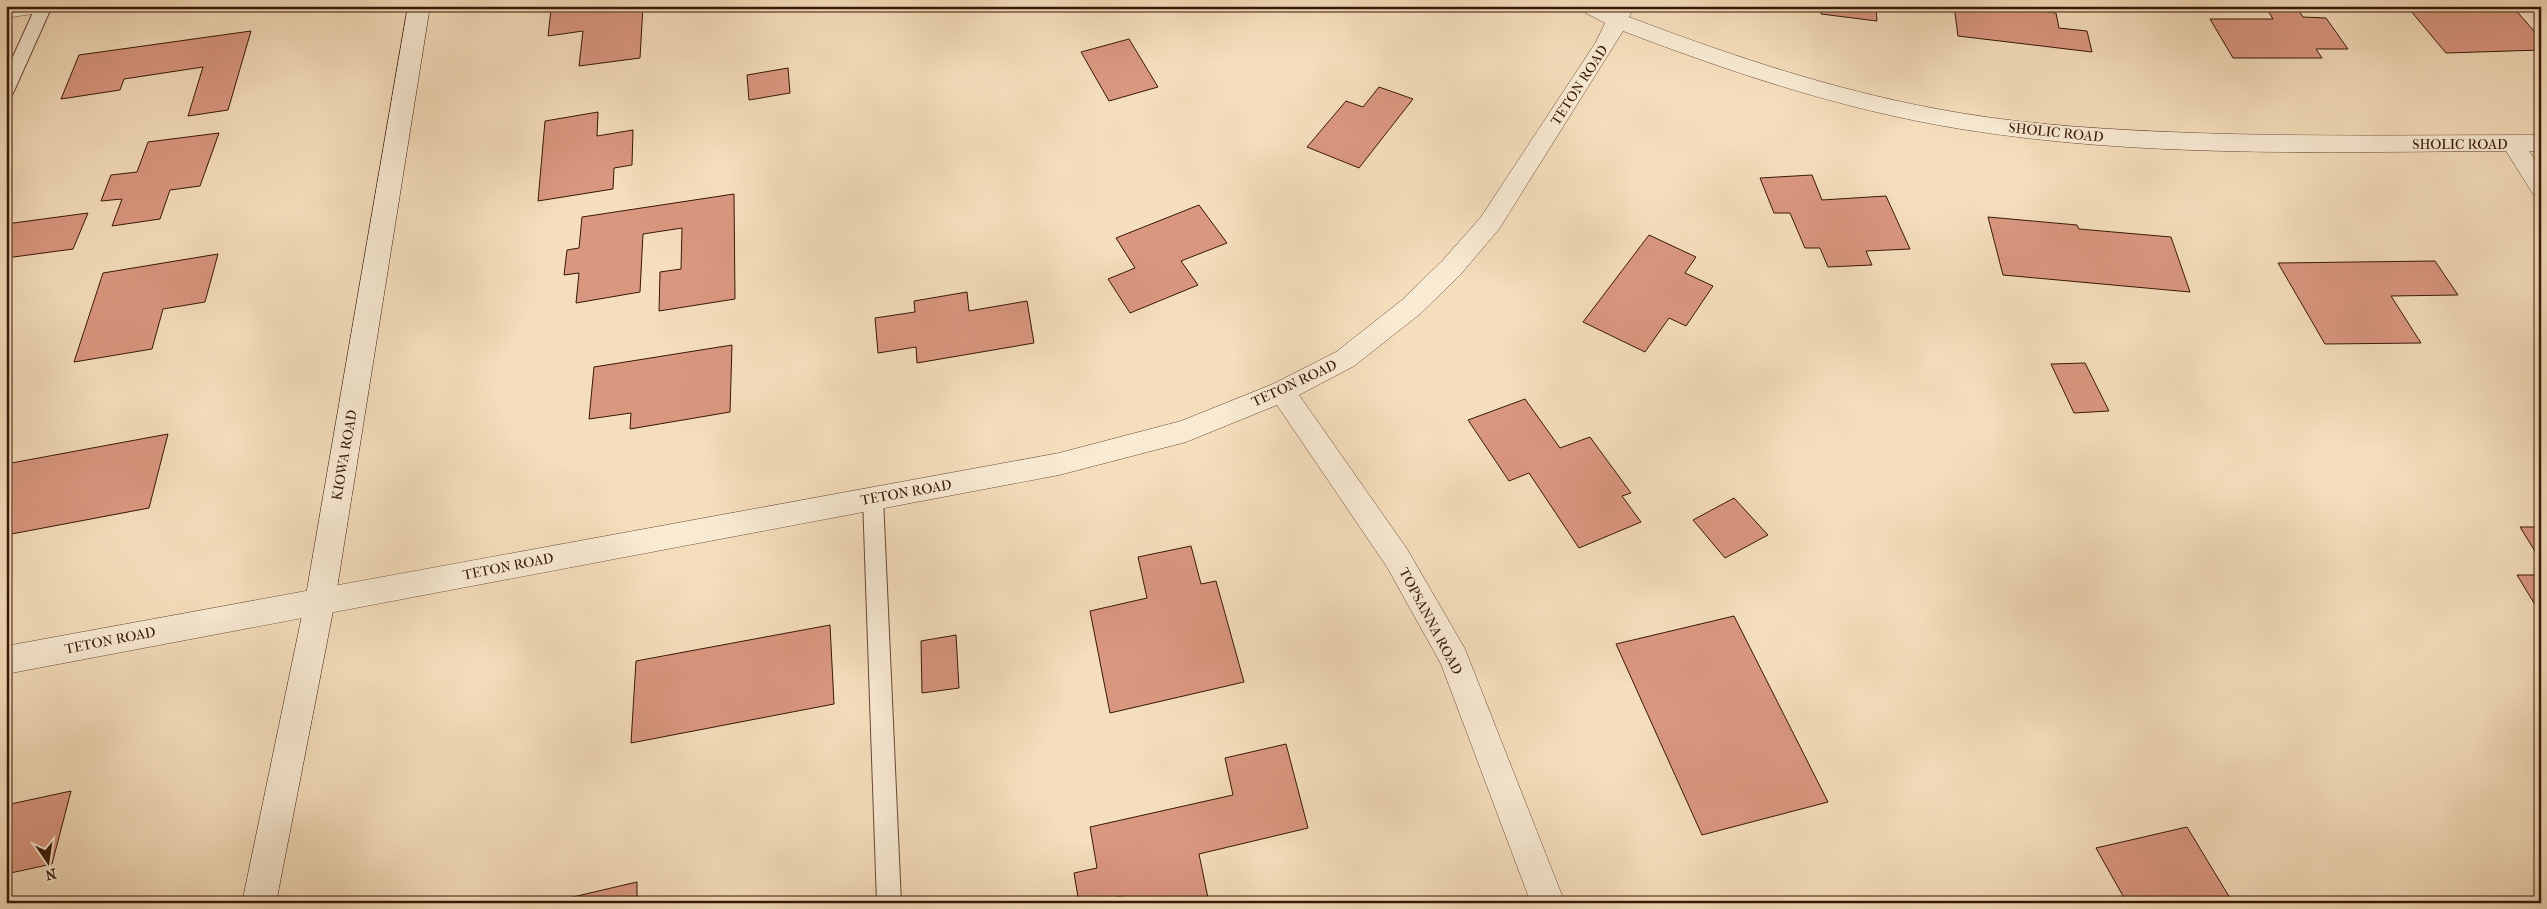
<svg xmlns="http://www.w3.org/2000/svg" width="2547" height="909" viewBox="0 0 2547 909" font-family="'IM FELL French Canon',serif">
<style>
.building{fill:#da9780;stroke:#371706}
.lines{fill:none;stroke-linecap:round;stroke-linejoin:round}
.lane-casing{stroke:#664934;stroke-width:2}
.street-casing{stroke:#664934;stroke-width:1}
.secondary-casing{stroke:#371706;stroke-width:1}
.lane{fill:#f8ead3;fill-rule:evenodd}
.street{fill:#f8ead3;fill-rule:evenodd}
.secondary{fill:#f8ead3;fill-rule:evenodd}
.labels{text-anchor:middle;stroke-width:4;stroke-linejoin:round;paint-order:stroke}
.street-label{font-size:14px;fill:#371706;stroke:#f8ead3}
</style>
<rect width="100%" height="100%" fill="#f5debc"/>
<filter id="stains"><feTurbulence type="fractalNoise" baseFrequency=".004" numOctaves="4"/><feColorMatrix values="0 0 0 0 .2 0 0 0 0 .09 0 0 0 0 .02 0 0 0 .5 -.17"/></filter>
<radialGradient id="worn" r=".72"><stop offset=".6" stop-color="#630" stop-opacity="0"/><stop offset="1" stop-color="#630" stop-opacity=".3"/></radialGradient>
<path class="building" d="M581 6H643L640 58 579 66 583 31 548 36 551 10Z
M1214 6H1238L1216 11Z
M1821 6H1876L1877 21 1821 14Z
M1954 6H2000L2056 13 2059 28 2087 31 2092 52 1958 36Z
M2265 6H2296L2303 17 2326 18 2348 49H2316L2322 58H2233L2210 19H2273Z
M2513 7 2541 39V50L2446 53 2410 10Z
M251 31 228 110 188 116 203 67 124 79 120 90 61 99 79 55Z
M1129 39 1158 87 1109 101 1081 52Z
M788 68 790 93 749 100 747 75Z
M1379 87 1413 99 1359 168 1307 147 1346 101 1363 107Z
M598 112 597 136 633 130 632 165 614 168 613 189 538 201 545 121Z
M219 133 200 186 170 190 160 219 112 226 122 199 101 201 111 175 137 172 148 142Z
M1812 175 1822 200 1886 196 1910 249 1866 251 1872 265 1828 267 1820 248H1805L1790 213H1774L1760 178Z
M734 194 735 299 659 311 660 272 681 269 682 228 643 234 640 292 576 303 579 273 564 275 567 250 579 248 582 217Z
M1199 205 1227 243 1181 261 1198 285 1130 313 1108 279 1135 268 1116 238Z
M88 213 73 249 6 258V224Z
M1988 217 2077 225 2079 229 2171 237 2190 292 2003 275Z
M1649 235 1696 257 1685 273 1713 286 1686 326 1669 318 1645 352 1583 322Z
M218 254 205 302 163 309 152 349 74 362 103 273Z
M2435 261 2458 295 2391 296 2421 343 2325 344 2278 263Z
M967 292 969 311 1027 301 1034 343 917 363 916 347 878 353 875 318 915 312 914 301Z
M732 345 730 412 630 429 631 413 589 419 594 367Z
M2085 363 2109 411 2074 413 2051 364Z
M1525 399 1560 448 1590 437 1631 493 1622 496 1641 522 1579 548 1529 473 1509 481 1468 420Z
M168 434 149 508 6 535V464Z
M1734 498 1768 535 1725 558 1693 520Z
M2520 527H2541V561Z
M1191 546 1201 584 1216 581 1244 682 1110 713 1090 611 1147 598 1138 557Z
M2517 575H2541V603H2534Z
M1734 616 1828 802 1702 835 1616 644Z
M830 625 834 704 631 743 636 661Z
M956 635 959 688 922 693 921 641Z
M1286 744 1308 828 1199 854 1209 903H1122L1121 896 1092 903H1079L1074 873 1097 868 1090 827 1233 795 1225 758Z
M71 791 52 864 6 874V805Z
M2187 827 2233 903H2127L2096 848Z
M637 882V903H547Z"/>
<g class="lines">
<defs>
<path id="lane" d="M36 6H52L14 91 12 95 6 96V72Z
M873 489 880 492 883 498 901 903H877L863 498 866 492Z"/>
<path id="street" d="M6 6H53L51 11 6 18Z
M1580 6H1607L1612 9 1613 6H1635L1629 17C1737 58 1845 94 1960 113 2038 126 2117 130 2196 133 2311 137 2426 135 2541 135V151H2529L2541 169V196L2533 194 2506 151C2325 152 2140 158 1961 129 1844 110 1733 73 1623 31L1499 229 1461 274 1420 314 1354 366 1299 395 1407 549 1465 649 1565 903H1531L1441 664 1387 567 1277 405 1186 442 1059 475 6 674V646L1059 453 1181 421 1273 384 1336 352 1402 300 1443 260 1481 217 1596 42 1605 23 1582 11Z"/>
<path id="secondary" d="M408 6H430L335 601 276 903H242L305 601Z"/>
</defs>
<use href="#lane" class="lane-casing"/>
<use href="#street" class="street-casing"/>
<use href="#secondary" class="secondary-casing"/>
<use href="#lane" class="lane"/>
<use href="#street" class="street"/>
<use href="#secondary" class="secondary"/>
</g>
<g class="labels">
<g class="street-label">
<text transform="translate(1579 85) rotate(-57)" y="5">TETON ROAD</text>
<text transform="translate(2056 132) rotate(6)" y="5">SHOLIC ROAD</text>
<text x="2460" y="149">SHOLIC ROAD</text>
<text transform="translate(1294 383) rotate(-25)" y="5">TETON ROAD</text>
<text transform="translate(344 455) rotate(-80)" y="5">KIOWA ROAD</text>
<text transform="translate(906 492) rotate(-10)" y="5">TETON ROAD</text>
<text transform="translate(508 566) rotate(-11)" y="5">TETON ROAD</text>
<text transform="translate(1431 621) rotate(62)" y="5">TOPSANNA ROAD</text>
<text transform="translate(110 640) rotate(-11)" y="5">TETON ROAD</text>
</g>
</g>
<rect width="2547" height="909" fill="none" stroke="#f5debc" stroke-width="25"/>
<rect x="8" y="8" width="2532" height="894" fill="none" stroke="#371706" stroke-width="2.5"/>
<rect x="12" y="12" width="2522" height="884" fill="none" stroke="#371706"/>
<g transform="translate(48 862) rotate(167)" stroke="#f8ead3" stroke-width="4" paint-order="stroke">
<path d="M0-4L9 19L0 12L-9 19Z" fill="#371706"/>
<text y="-8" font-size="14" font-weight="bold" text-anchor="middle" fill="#371706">N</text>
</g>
<rect width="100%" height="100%" filter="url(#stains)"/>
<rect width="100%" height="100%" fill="url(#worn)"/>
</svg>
